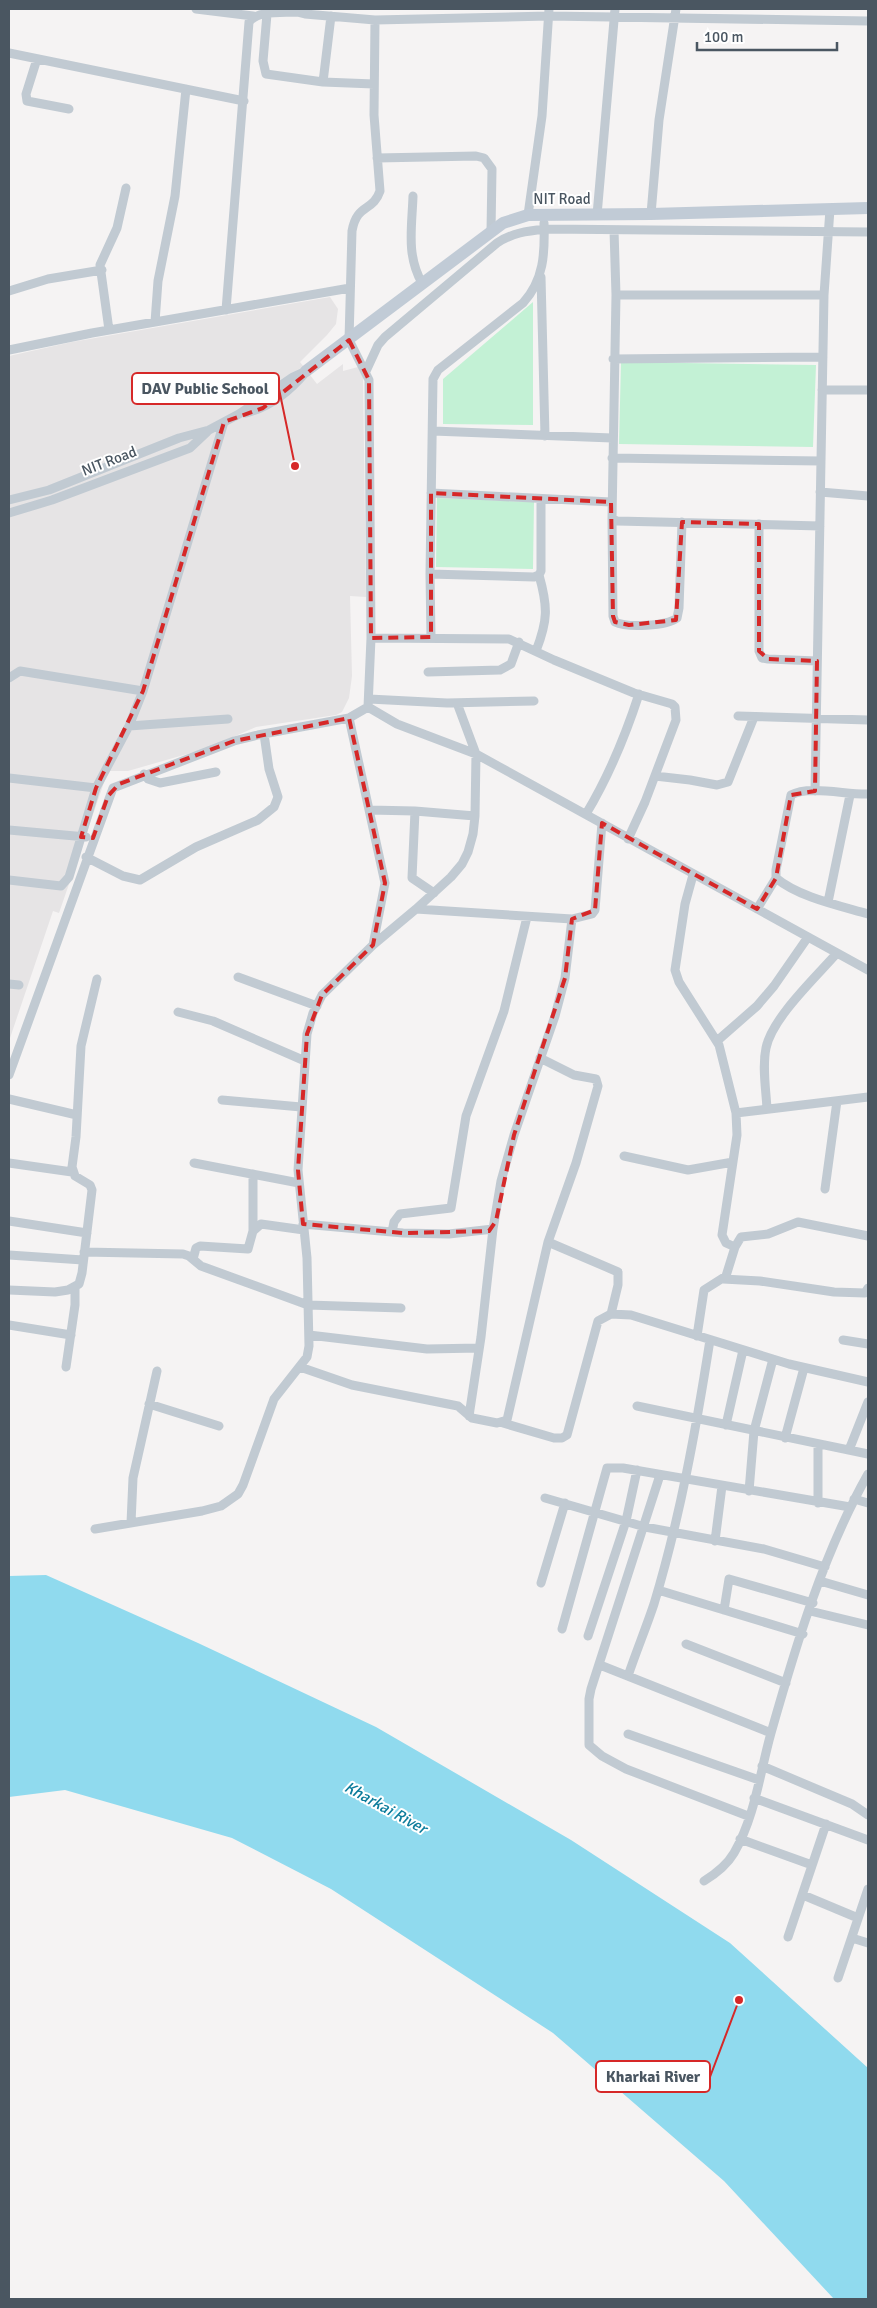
<svg xmlns="http://www.w3.org/2000/svg" width="877" height="2308" viewBox="0 0 877 2308" font-family="Signika,sans-serif">
<style>
.education{fill:#e6e4e5}
.green{fill:#c3f1d5}
.water{fill:#90daee}
.lines{fill:none;stroke-linecap:round;stroke-linejoin:round}
.street{stroke:#c1cad2;stroke-width:9}
.secondary{stroke:#c1cbd6;stroke-width:12}
.marked{fill:none;stroke:#d62828;stroke-width:4;stroke-dasharray:10 6;stroke-linejoin:round}
.labels{text-anchor:middle;stroke-width:4;stroke-linejoin:round;paint-order:stroke}
.street-label{font-size:15px;fill:#4a5661;stroke:#fff}
.water-label{font-size:16px;font-style:italic;fill:#0c7c9b;stroke:#fff}
.leader{fill:none;stroke:#d62828;stroke-width:2}
.callout-dot{fill:#d62828;stroke:#fff;stroke-width:2}
.callout{fill:#fff;stroke:#d62828;stroke-width:2}
.callout-label{font-size:16px;text-anchor:middle;font-weight:bold;fill:#4a5661}
</style>
<rect width="100%" height="100%" fill="#f5f3f3"/>
<path class="education" d="M330 297 338 309 336 324 327 335 300 362 317 384 343 364V371L358 367 363 377 366 597 350 596 352 676 349 698 342 712 336 715 256 727 208 748 128 771H108L59 913 53 911 9 1041V356L72 342Z"/>
<path class="green" d="M533 302V425L443 424V379Z
M621 362 816 365 813 447 619 444Z
M437 498 534 502 533 569 436 567Z"/>
<path class="water" d="M46 1575 198 1643 376 1727 571 1840 730 1943 868 2068V2299H834L724 2181 553 2033 331 1889 232 1838 65 1790 9 1797V1576Z"/>
<g class="lines">
<path class="street" d="M196 9 253 16
M296 9 297 12 305 14 375 20 548 16 868 21
M267 14 263 61 266 74 323 82 374 84
M9 53 244 101
M37 59 26 94 27 101 69 109
M323 82 331 16
M377 158 476 156 484 158 492 169 491 232
M413 196C412 227 406 255 422 283
M651 214 659 120 676 9
M528 215 542 116 549 9
M597 215 615 9
M614 230 616 295 612 519 617 521 820 526
M541 277 545 436
M9 291 48 279 102 270
M616 295H824
M226 310 249 22C258 10 282 13 297 12
M155 322 158 281 175 196 186 89
M109 330 100 265 117 228 126 188
M9 350 92 333 350 288
M613 359 823 357
M366 371 378 345 385 337 497 243C512 233 527 231 545 229L868 232
M822 390H868
M246 413C269 407 289 392 305 373
M433 431 612 438
M612 458 821 461
M820 492 868 496
M431 493 611 502
M9 500 49 490 179 438 209 430 239 414 293 377 306 371
M9 513 52 500 190 448 207 432
M612 519 613 616 615 622C627 628 667 626 677 618L679 608 682 522
M759 524V651L762 658 768 659 817 661
M430 574 534 577 539 575 541 571V500
M431 637 430 574 433 379 438 370 523 303C544 280 545 253 544 223
M371 638 509 639 554 660 634 693 672 704 675 707 676 720 645 802 628 839
M536 651C548 620 548 607 539 575
M428 672 500 670 511 664 519 642
M9 678 20 671 143 691
M369 699 447 703 534 701
M368 707 397 724 476 754 868 970
M738 716 868 720
M349 718 385 883 373 945
M129 726 228 719
M144 774 148 779 160 783 216 772
M655 776 690 780 717 785 728 782 754 717
M9 778 96 788
M815 791 824 295 830 209
M868 794C847 795 809 785 791 795L776 870V878C798 897 841 906 868 914
M369 810 415 811 475 816
M415 811 412 878 434 893
M586 814C609 776 625 737 639 694
M9 830 86 837
M86 857 123 876 140 880 196 847 258 820 274 807 278 797 269 769 264 734
M693 875 685 904 675 970 679 982 719 1045 736 1113 737 1135 722 1235 726 1243 735 1247
M9 880 61 886 69 877 96 788 129 726 143 691 224 422
M828 902 850 795
M416 909 572 919 592 914 595 910 602 823
M757 909 776 878
M238 977 317 1006
M9 984 19 985
M178 1012 213 1021 305 1061
M717 1041 757 1006 774 986 808 937
M9 1075 113 788 234 741 258 735 349 718 368 707 371 638 369 380 349 340 352 231C357 203 373 212 380 191L374 115 375 20
M9 1099 77 1115
M222 1100 301 1107
M767 1109C766 1089 762 1067 766 1048 772 1018 816 977 837 953
M736 1113 868 1097
M624 1156 688 1170 733 1162
M9 1163 72 1172
M194 1163 299 1183
M825 1189 837 1101
M9 1221 87 1233
M303 1224 403 1233 449 1234 493 1229 501 1181 514 1135 555 1016 565 978 572 919
M253 1231V1174
M392 1232 394 1222 400 1214 451 1208 466 1116 504 1011 527 917
M548 1242 618 1272V1285L611 1314
M84 1252 183 1254 189 1256 201 1266 308 1305 401 1308
M9 1255 83 1260
M193 1259 196 1248 200 1246 248 1249 253 1231 261 1224 304 1230
M723 1279 760 1281 834 1292 865 1293 868 1288
M9 1290 55 1292 68 1290 79 1284 82 1273 92 1190 90 1185 75 1176 72 1167 76 1137 81 1046 97 979
M9 1325 71 1335
M309 1335 427 1349 479 1348
M697 1336 704 1290 726 1276 735 1247 741 1237 768 1234 798 1222 868 1236
M843 1340 868 1344
M66 1367 75 1305V1287
M300 1367 352 1385 458 1406 472 1418 497 1423 507 1420 548 1242 576 1163 598 1086 596 1079 574 1075 540 1058
M149 1404 219 1426
M637 1406 868 1454
M469 1416 481 1337 493 1229
M503 1423 554 1438H562L567 1435 598 1321 611 1314 631 1315 789 1364 868 1382
M726 1425 743 1350
M785 1438 804 1368
M849 1450 868 1402
M660 1475 591 1689 589 1699V1745L602 1756 626 1769 748 1816
M749 1491 754 1431 773 1359
M545 1498 645 1527 764 1549 825 1567
M854 1499 868 1503
M818 1503V1444
M131 1523 133 1478 157 1371
M95 1529 202 1511 221 1506 238 1494 243 1485 274 1399 307 1357 309 1346 307 1258 298 1170 307 1034 313 1013 322 995 373 945 416 909 451 877 462 864 468 852 473 834 475 816 476 754 457 703
M715 1541 722 1486
M820 1581 868 1595
M541 1583 565 1503
M658 1590 803 1634
M724 1610 729 1579 813 1603
M810 1611 868 1625
M562 1629 607 1468H623L850 1507
M588 1636 626 1521 637 1470
M686 1644 786 1683
M600 1665 771 1733
M628 1676C636 1652 646 1628 654 1604 680 1518 696 1429 710 1340
M628 1734 759 1780
M762 1766 852 1804 868 1815
M754 1798 868 1840
M740 1839 812 1865
M704 1881C717 1873 727 1865 734 1853 755 1817 760 1772 771 1733 796 1645 823 1554 868 1474
M803 1895 858 1918
M788 1937 826 1824
M852 1938 868 1943
M838 1978 868 1889"/>
<path class="secondary" d="M306 371 503 223 528 215 651 214 868 208"/>
</g>
<path class="marked" d="M349 340 369 380 371 638 431 637V493L611 502 613 616 615 622 629 625 676 620 682 522 759 524V651L768 659 817 661 815 791 791 795 776 878 757 909 602 823 595 910 572 919 565 978 514 1135 496 1221 489 1231 403 1233 303 1224 298 1170 307 1034 322 995 373 945 385 883 349 718 234 741 119 784 108 796 93 838 81 837 96 788 143 691 224 422 263 408Z"/>
<g class="labels">
<g class="street-label">
<text x="562" y="204">NIT Road</text>
<text transform="translate(109 461) rotate(-21)" y="5">NIT Road</text>
</g>
<g class="water-label">
<text transform="translate(386 1807) rotate(29)" y="6">Kharkai River</text>
</g>
</g>
<path class="leader" d="M295 466L279 389M739 2000L710 2077"/>
<g class="callout-dot">
<circle cx="295" cy="466" r="5"/>
<circle cx="739" cy="2000" r="5"/>
</g>
<g class="callout">
<rect x="132" y="373" width="147" height="31" rx="5"/>
<rect x="596" y="2061" width="114" height="31" rx="5"/>
</g>
<g class="callout-label">
<text x="205" y="394">DAV Public School</text>
<text x="653" y="2082">Kharkai River</text>
</g>
<rect width="877" height="2308" fill="none" stroke="#4a5661" stroke-width="20"/>
<path d="M697 42v8h140v-8" fill="none" stroke="#4a5661" stroke-width="2.5"/>
<text x="704" y="42" font-size="15" fill="#4a5661" stroke="#ffffff" stroke-width="4" paint-order="stroke">100 m</text>
</svg>
